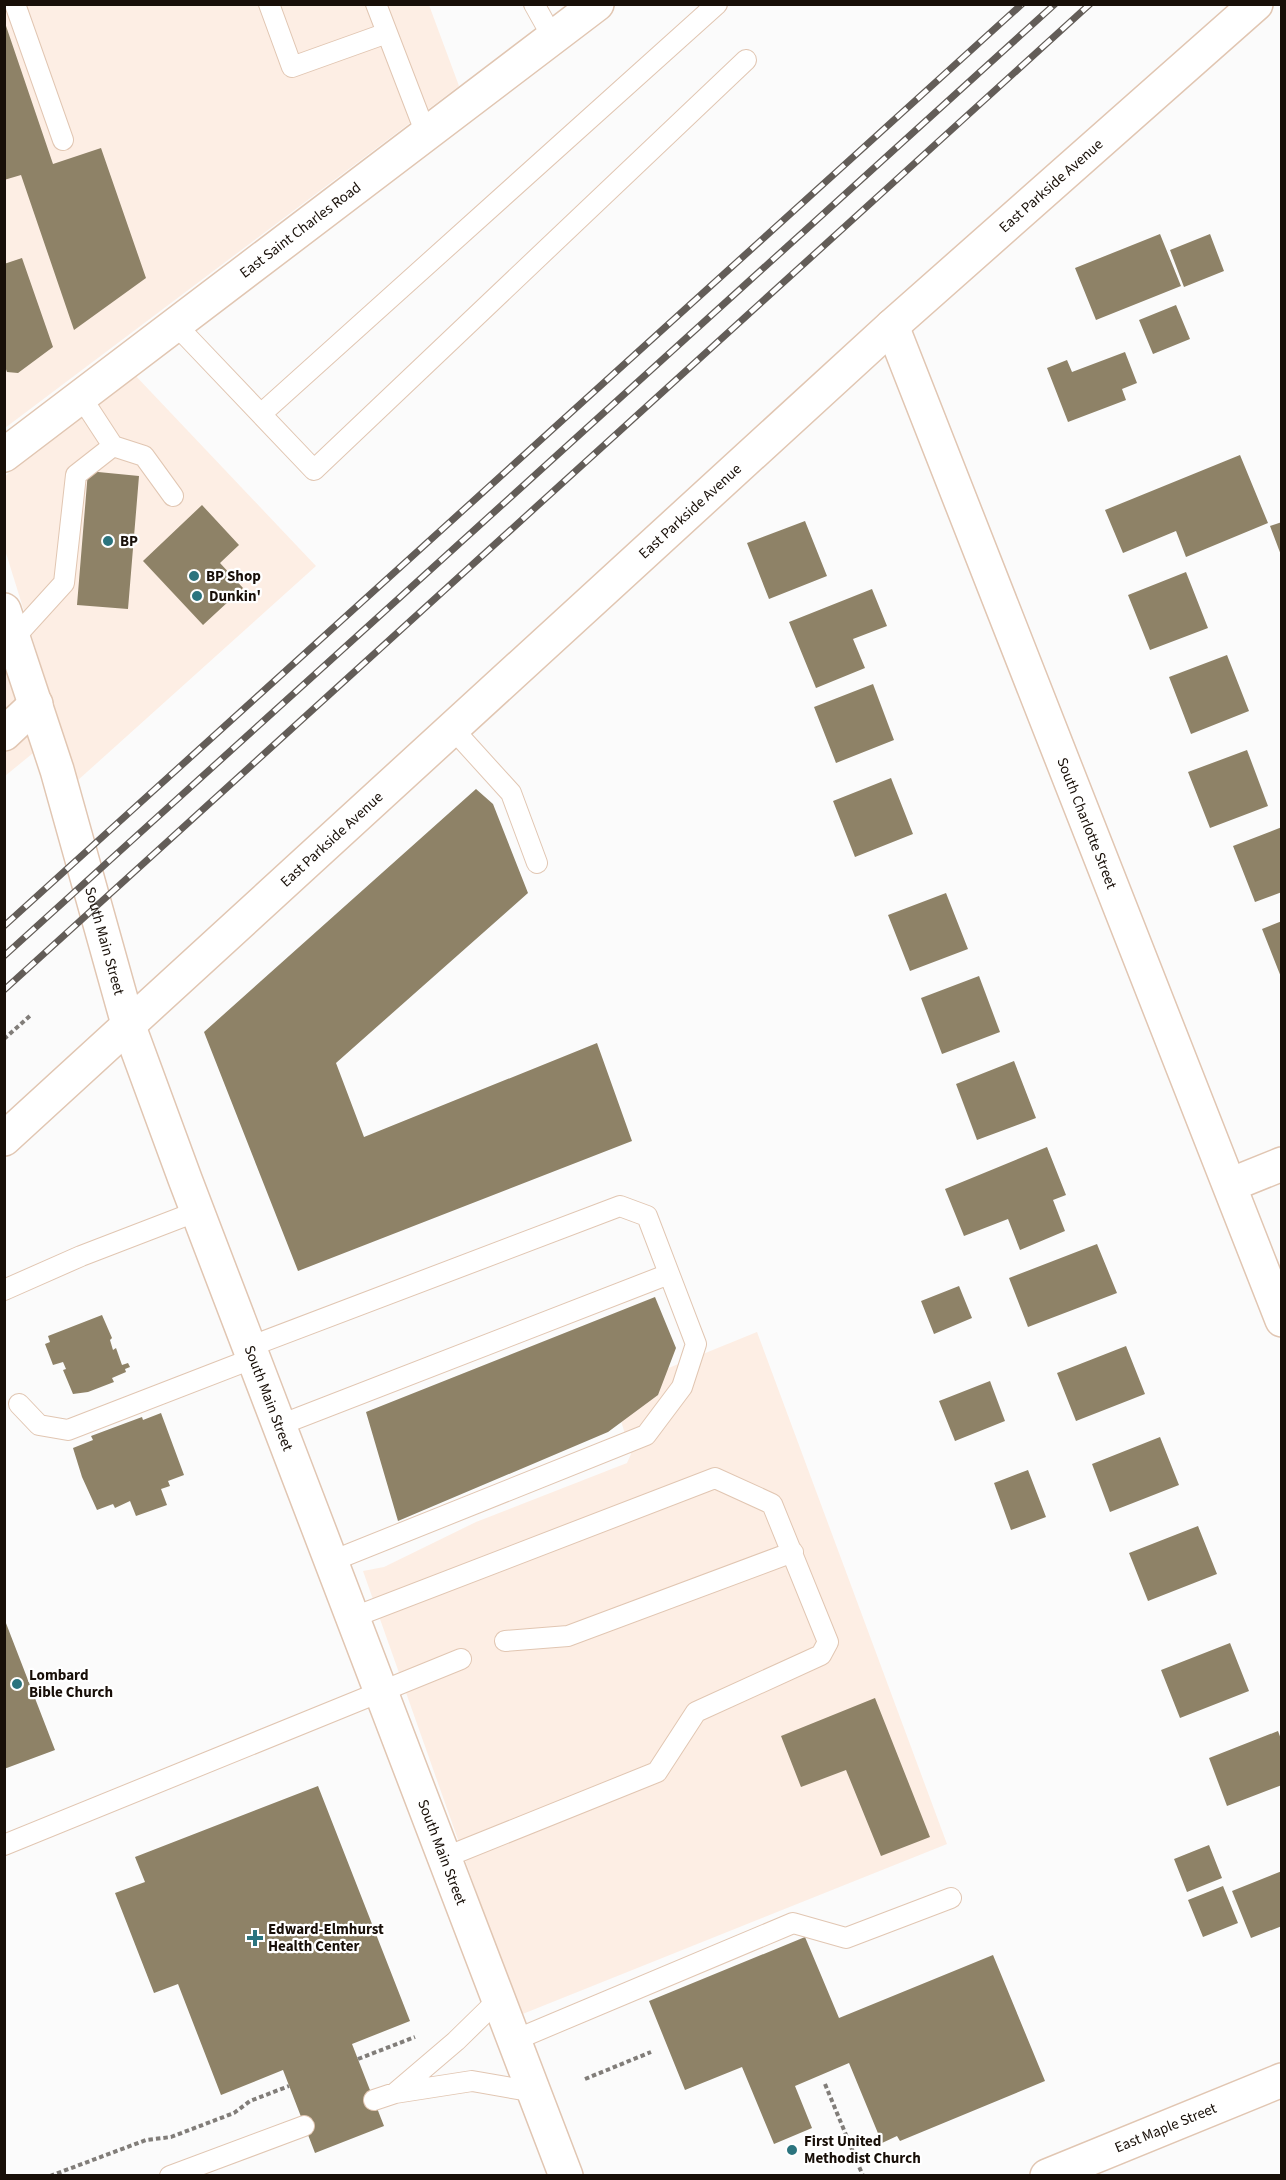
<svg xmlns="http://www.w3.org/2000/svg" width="1286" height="2180" viewBox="0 0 1286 2180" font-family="'Source Sans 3',sans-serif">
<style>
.built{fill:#fdeee4}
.building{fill:#8e8267}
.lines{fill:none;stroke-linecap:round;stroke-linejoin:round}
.lane-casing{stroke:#e1c6b2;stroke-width:22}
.street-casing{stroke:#e1c6b2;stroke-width:36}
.secondary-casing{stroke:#e1c6b2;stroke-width:36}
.path{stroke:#817d79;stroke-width:4;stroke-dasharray:4.5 3;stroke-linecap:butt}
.lane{stroke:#fff;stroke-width:20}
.street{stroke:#fff;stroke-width:33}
.secondary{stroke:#fff;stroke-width:33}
.rail-casing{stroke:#635d58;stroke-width:7}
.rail{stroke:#fff;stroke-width:4.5;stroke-dasharray:14;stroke-linecap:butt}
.poi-dot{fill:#2b747e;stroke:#fff;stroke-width:2}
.labels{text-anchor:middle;stroke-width:4.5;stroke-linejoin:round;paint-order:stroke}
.street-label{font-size:15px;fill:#180f08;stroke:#fff}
.poi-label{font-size:15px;font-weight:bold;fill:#180f08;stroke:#fff;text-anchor:start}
</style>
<rect width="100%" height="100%" fill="#fbfbfb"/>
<path class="built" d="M5 5H429L459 86 5 428Z
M133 373 316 566 77 781 5 550 4 477Z
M4 646 38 749 5 776H4Z
M757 1332 947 1844 520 2015 363 1571 384 1567 476 1522 627 1463 631 1454 612 1391Z"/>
<path class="building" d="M4 20 53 164 101 148 146 278 74 330 21 175 4 180Z
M1160 234 1181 286 1096 320 1075 268Z
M1210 234 1224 271 1184 287 1170 250Z
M22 258 53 347 18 373 7 372 4 364V264Z
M1176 305 1190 339 1153 354 1139 320Z
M1125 352 1137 383 1122 389 1126 400 1068 422 1047 368 1067 360 1072 372Z
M1240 455 1268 523 1186 557 1176 531 1123 553 1105 510Z
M88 471 139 476 128 609 77 605Z
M202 505 239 545 220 563 243 588 203 625 143 561Z
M805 521 827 576 769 599 747 543Z
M1282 522V555H1281L1270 526Z
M1186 572 1208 628 1150 650 1128 595Z
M872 589 887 626 853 639 865 668 816 688 789 622Z
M1227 655 1249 711 1191 734 1169 677Z
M873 684 894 740 836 763 814 707Z
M1247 750 1268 806 1210 828 1188 772Z
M891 778 913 834 855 857 833 801Z
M476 789 493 804 528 893 336 1063 364 1137 597 1043 632 1141 298 1271 204 1032Z
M1282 827V892L1255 902 1233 846Z
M946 893 968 949 910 971 888 915Z
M1282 921V977H1281L1262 929Z
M979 976 1000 1032 942 1054 921 998Z
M1014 1061 1036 1118 977 1140 956 1084Z
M1047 1147 1066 1195 1053 1200 1065 1231 1020 1250 1008 1219 964 1236 945 1189Z
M1097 1244 1117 1293 1028 1327 1009 1278Z
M959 1286 972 1318 934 1334 921 1301Z
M655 1297 676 1348 658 1395 608 1432 398 1521 366 1412Z
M102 1315 112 1338 110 1340 113 1350 116 1348 122 1365 128 1363 130 1367 125 1369 126 1372 112 1378 114 1382 88 1392 73 1394 63 1370 66 1369 63 1362 53 1365 45 1344 50 1342 48 1336Z
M1126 1346 1145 1394 1076 1421 1057 1373Z
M990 1381 1005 1421 955 1441 939 1401Z
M161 1413 184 1475 168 1481 170 1486 161 1489 167 1505 136 1516 130 1501 115 1508 113 1504 97 1510 82 1477 73 1448 93 1440 91 1436 142 1417 143 1420Z
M1160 1437 1179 1485 1110 1512 1092 1464Z
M1028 1470 1046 1517 1011 1530 994 1483Z
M1198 1526 1217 1574 1148 1601 1129 1553Z
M4 1618 55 1750 4 1769Z
M1230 1643 1249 1691 1180 1718 1161 1670Z
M875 1698 930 1837 881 1856 846 1770 801 1787 781 1736Z
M1278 1731 1282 1742V1785L1227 1806 1209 1758Z
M318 1786 410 2021 352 2044 384 2126 315 2153 283 2070 221 2095 178 1984 154 1993 115 1893 145 1882 135 1857Z
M1209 1845 1222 1878 1187 1892 1174 1859Z
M1282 1871V1926L1251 1938 1232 1891Z
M1223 1886 1238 1923 1203 1937 1188 1900Z
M805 1937 839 2018 993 1955 1045 2081 900 2141 897 2136 882 2143 849 2063 795 2086 812 2128 774 2144 742 2067 685 2090 649 2001Z"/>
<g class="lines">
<defs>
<path id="lane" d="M15 4 63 140
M269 4 292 67 387 33
M376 4 426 134
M534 4 553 38
M176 325 314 470 746 60
M261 414 717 4
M113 446 144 456 173 496
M14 638 64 583 76 475 113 446 81 397
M452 728 511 793 537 863
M4 1290 81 1256 198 1211
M249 1347 620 1206 647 1216 696 1344 682 1387 646 1435 332 1561
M19 1404 39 1425 68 1430 254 1358
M280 1425 669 1274
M354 1617 715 1478 772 1504 828 1642 821 1655 696 1712 657 1772 446 1857
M505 1641 568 1636 793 1552
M4 1845 461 1659
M515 2040 793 1923 846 1938 951 1898
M395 2093 456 2041 500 1998
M374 2100 395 2093 472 2081 535 2092
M170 2176 304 2126"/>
<g id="street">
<path id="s1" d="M892 326 1282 1320"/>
<path d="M4 734 36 704"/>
<path id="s2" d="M4 1139 892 326 1256 4"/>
<path d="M1230 1185 1282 1164"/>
<path id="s3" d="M1047 2176 1282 2080"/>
</g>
<g id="secondary">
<path id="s4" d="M4 455 597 4"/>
<path id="s5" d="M4 610 57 770 128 1024 185 1179 566 2176"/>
</g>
</defs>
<use href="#lane" class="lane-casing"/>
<use href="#street" class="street-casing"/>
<use href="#secondary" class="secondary-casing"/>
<path class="path" d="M4 1039 31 1015
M358 2059 415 2037
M585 2079 651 2052
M825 2084 863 2176
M50 2176 146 2140 171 2137 234 2113 250 2101 289 2086"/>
<use href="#lane" class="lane"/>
<use href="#street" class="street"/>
<use href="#secondary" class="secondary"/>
<defs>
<path id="rail" d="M4 926 1022 4
M4 956 1055 4
M4 990 1090 4"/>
</defs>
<use href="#rail" class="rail-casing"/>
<use href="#rail" class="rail"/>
</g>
<g class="poi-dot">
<circle cx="108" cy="541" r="6"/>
<circle cx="194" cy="576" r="6"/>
<circle cx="197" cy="596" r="6"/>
<circle cx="17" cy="1684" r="6"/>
<path d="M252 1929h6v6h6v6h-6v6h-6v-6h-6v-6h6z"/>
<circle cx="792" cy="2150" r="6"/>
</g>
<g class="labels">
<g class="street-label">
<text dy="5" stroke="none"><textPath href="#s2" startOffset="1416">East Parkside Avenue</textPath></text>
<text dy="5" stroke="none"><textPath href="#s4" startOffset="372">East Saint Charles Road</textPath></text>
<text dy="5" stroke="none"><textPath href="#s2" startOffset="930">East Parkside Avenue</textPath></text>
<text dy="5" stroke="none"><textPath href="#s1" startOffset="534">South Charlotte Street</textPath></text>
<text dy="5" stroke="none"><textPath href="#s2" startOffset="444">East Parkside Avenue</textPath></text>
<text dy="5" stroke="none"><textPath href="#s5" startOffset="346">South Main Street</textPath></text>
<text dy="5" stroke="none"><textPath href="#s5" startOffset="832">South Main Street</textPath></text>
<text dy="5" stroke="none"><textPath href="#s5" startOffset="1318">South Main Street</textPath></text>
<text dy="5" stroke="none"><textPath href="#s3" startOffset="128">East Maple Street</textPath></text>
</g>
<g class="poi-label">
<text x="120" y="546">BP</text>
<text x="206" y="581">BP Shop</text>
<text x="209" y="601">Dunkin'</text>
<text x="29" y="1680">Lombard<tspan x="29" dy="17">Bible Church</tspan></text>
<text x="268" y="1934">Edward-Elmhurst<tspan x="268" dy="17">Health Center</tspan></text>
<text x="804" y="2146">First United<tspan x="804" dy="17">Methodist Church</tspan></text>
</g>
</g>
<rect width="1286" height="2180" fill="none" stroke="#180f08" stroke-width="12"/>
</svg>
